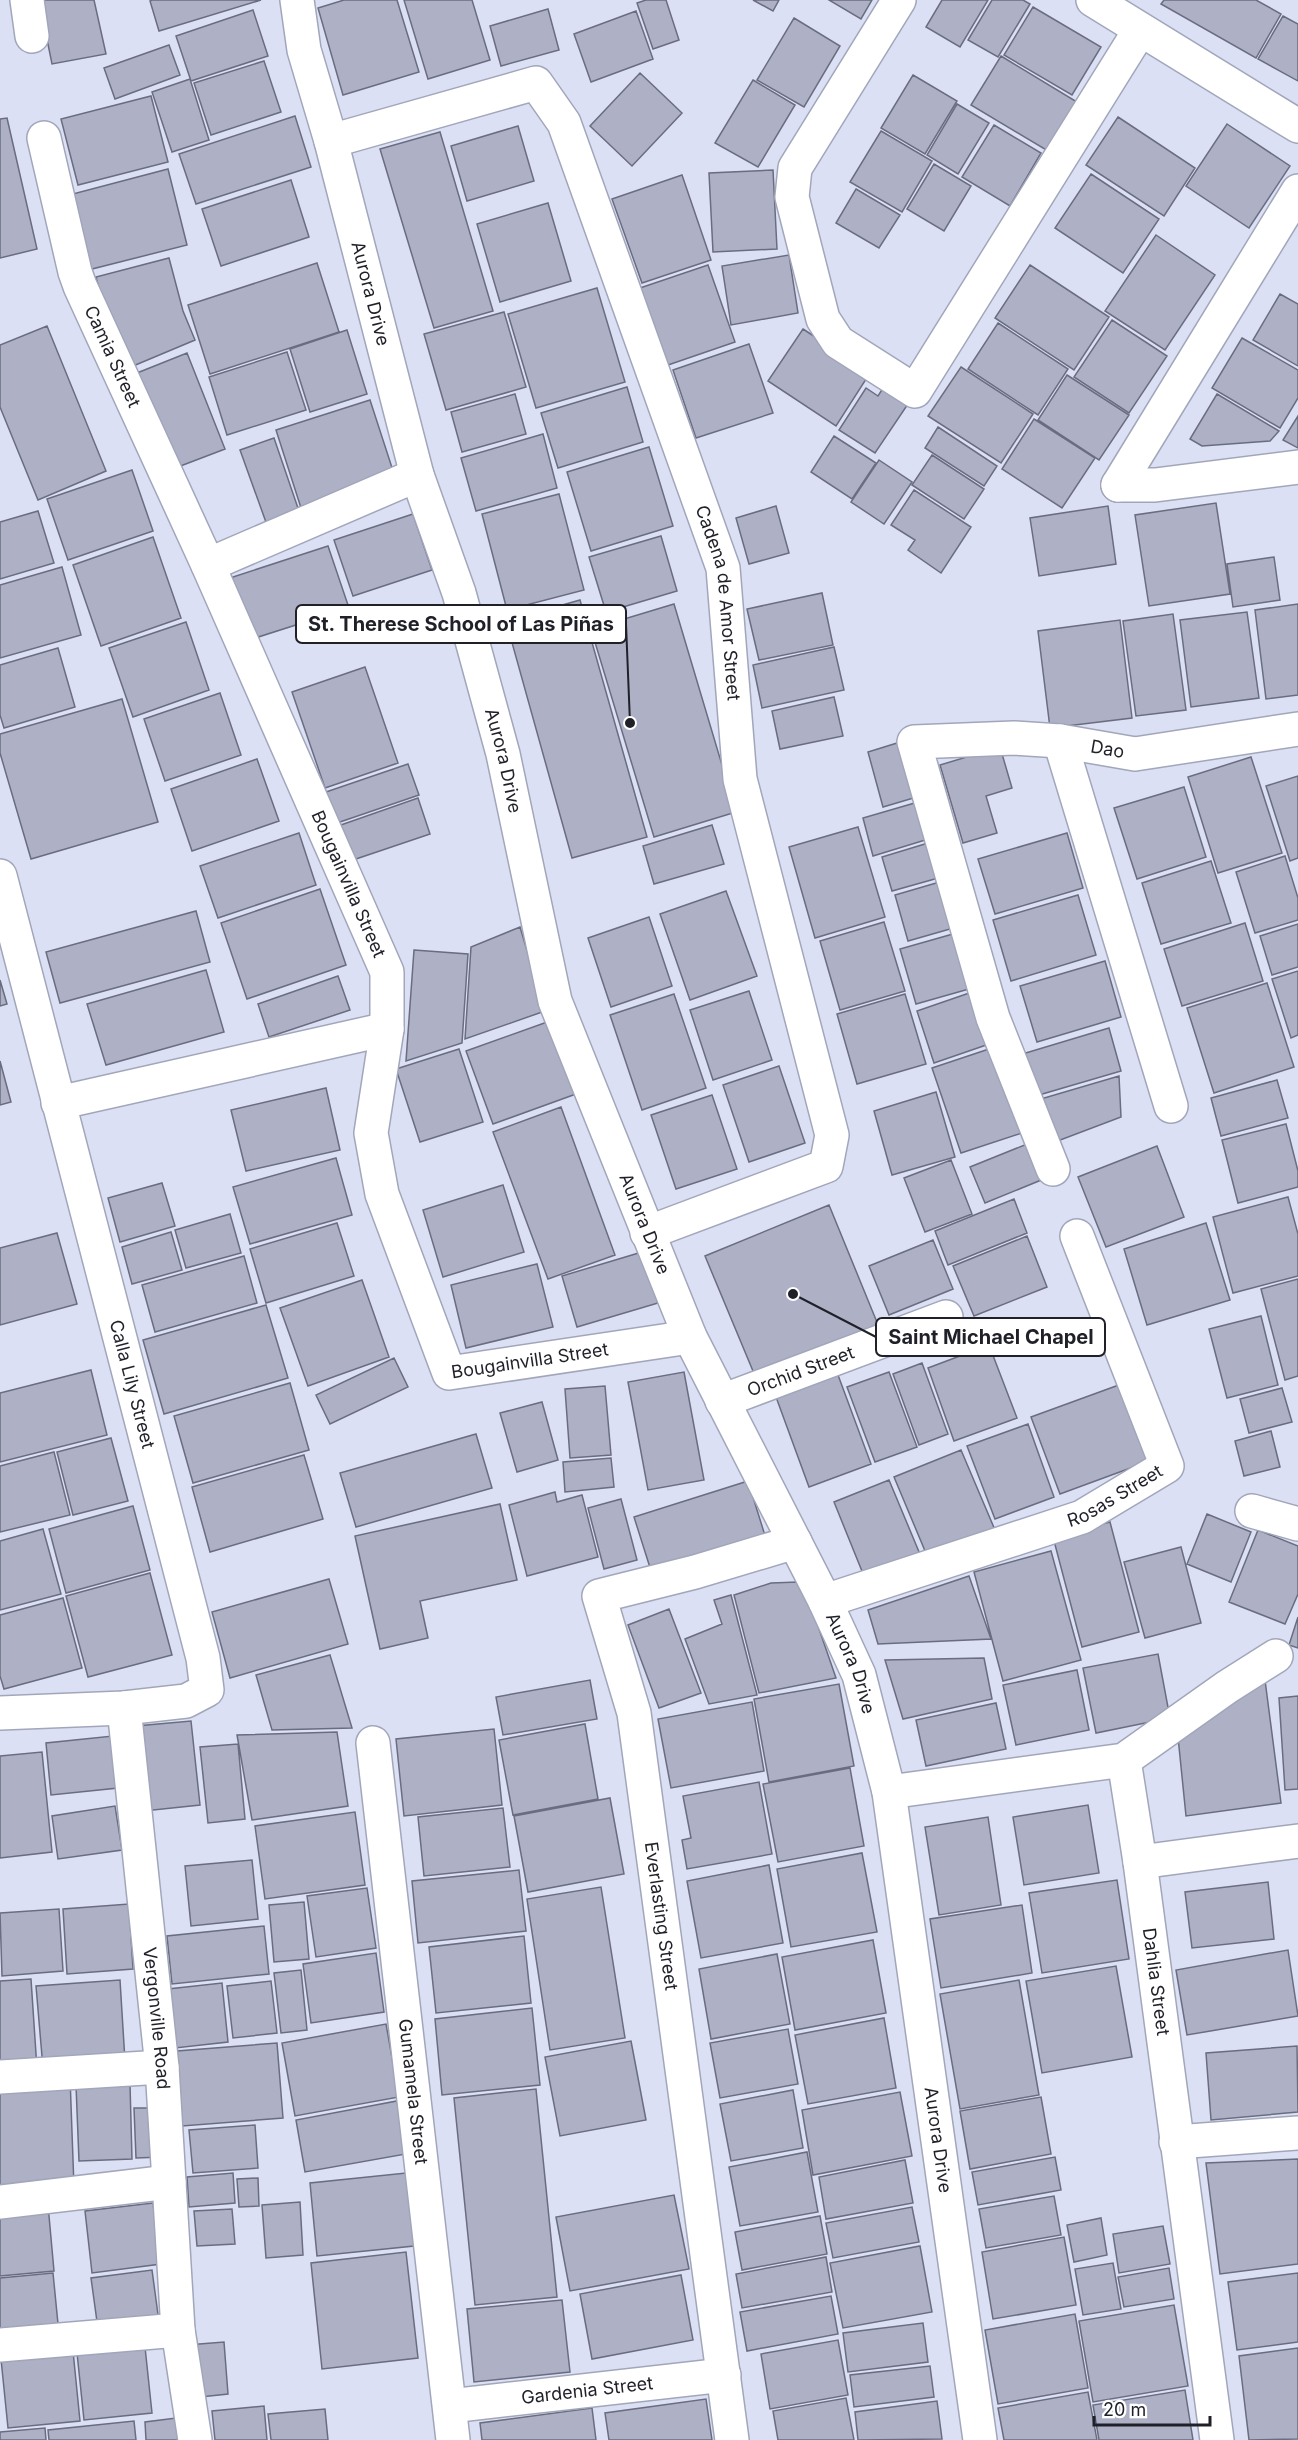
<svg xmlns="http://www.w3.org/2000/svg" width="1298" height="2440" viewBox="0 0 1298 2440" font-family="Inter,sans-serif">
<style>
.building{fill:#aeb1c6;stroke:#6a6d80;stroke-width:1.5}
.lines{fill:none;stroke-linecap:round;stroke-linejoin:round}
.minor-casing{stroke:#a2a6bb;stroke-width:36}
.minor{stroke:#fff;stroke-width:33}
.labels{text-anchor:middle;stroke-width:4.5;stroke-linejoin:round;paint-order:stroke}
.street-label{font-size:18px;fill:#1f2028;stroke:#fff}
.leader{fill:none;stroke:#1f2028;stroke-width:2}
.callout-dot{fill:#1f2028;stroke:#fff;stroke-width:2}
.callout{fill:#fff;stroke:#1f2028;stroke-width:2}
.callout-label{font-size:20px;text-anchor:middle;font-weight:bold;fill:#1f2028}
</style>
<rect width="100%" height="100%" fill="#dce0f5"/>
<path class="building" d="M39 0H94L106 54 52 64Z
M152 0H261L159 31 150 1Z
M344 0H397L419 72 343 95 318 8Z
M404 0H472L490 60 428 79Z
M646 0H666L679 40 653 49 637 3Z
M753 0H779L773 11Z
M829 0H872L861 19Z
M942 0H988L960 47 926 27Z
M992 0H1023L1030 4 998 57 968 40Z
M1164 0H1256L1281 14 1256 58 1161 4Z
M1033 7 1101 47 1072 95 1004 55Z
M548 9 559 50 501 66 490 26Z
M253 10 268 56 191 81 176 36Z
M636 11 653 59 591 82 574 34Z
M1283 16 1298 24V81L1258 59Z
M794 18 840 46 804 107 757 80Z
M169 45 180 75 115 99 104 68Z
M1001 56 1077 102 1048 151 971 105Z
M264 61 281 112 211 135 194 83Z
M640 73 682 113 632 166 590 126Z
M913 75 957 101 925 154 881 128Z
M190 79 209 140 172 152 152 92Z
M753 80 795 105 758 167 715 143Z
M151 96 168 162 78 185 61 119Z
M957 104 989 123 958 174 927 155Z
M295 116 311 167 196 204 179 154Z
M1118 117 1195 168 1164 216 1086 165Z
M7 118 37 249 0 258V119Z
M1227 124 1290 166 1249 228 1186 186Z
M994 125 1041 153 1010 206 962 177Z
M518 126 534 181 467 201 451 146Z
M881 131 932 161 902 212 850 182Z
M440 132 493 311 434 328 380 149Z
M934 164 971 186 944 231 907 209Z
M168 169 187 245 88 270 69 195Z
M773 170 777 249 713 252 709 173Z
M1091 174 1159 219 1123 273 1055 228Z
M682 175 711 260 642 283 612 199Z
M291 180 309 237 221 266 202 209Z
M856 189 900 215 879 248 836 223Z
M548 203 571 281 500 302 477 224Z
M1156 235 1215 275 1165 350 1105 311Z
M789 255 798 313 731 325 722 266Z
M169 258 183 311 195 340 126 369 110 330 96 277Z
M317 263 339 332 210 374 188 305Z
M708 265 735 342 668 365 640 288Z
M1030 265 1109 317 1074 370 995 318Z
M597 288 625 382 536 408 508 314Z
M1280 294 1298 304V366L1253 340Z
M504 312 526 387 446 410 424 334Z
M1112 320 1167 356 1129 413 1074 377Z
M998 323 1068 369 1038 415 968 369Z
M47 326 106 471 38 500 0 407V345Z
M803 329 870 373 836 426 768 381Z
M347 330 367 394 310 412 290 349Z
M1242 338 1298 370V398L1280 428 1212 388Z
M749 344 773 413 696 438 673 370Z
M287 352 306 410 227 435 209 377Z
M187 353 225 449 170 470 132 375Z
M961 367 1033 414 1001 463 928 416Z
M1067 375 1129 415 1099 460 1038 420Z
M885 385 910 401 875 453 839 430 866 388 878 396Z
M627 387 643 442 558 468 541 413Z
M515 394 526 434 462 452 451 412Z
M1217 394 1279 431 1270 441 1202 446 1190 439Z
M370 400 396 480 302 511 276 430Z
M1298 416V448L1283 440Z
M1034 419 1095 458 1062 508 1002 469Z
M938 427 997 466 984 486 925 448Z
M543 434 557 488 476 511 461 458Z
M834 436 876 463 852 499 811 472Z
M274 438 300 514 267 525 240 450Z
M649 447 673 526 591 551 567 472Z
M932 455 984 489 964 519 912 485Z
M879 460 912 482 884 524 851 502Z
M132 470 153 531 68 560 47 499Z
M914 490 971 527 941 573 908 550 915 540 891 525Z
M559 494 584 590 507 610 482 514Z
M1216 503 1230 594 1149 606 1135 515Z
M776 506 789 553 749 564 736 518Z
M1108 506 1116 564 1039 576 1030 518Z
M38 511 54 563 0 579V522Z
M413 514 432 570 353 596 334 540Z
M661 536 677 591 606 612 589 557Z
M153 537 181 618 101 646 73 565Z
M328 546 349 608 249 640 230 578Z
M1274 557 1280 600 1233 607 1227 564Z
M62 567 81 635 0 658V585Z
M822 593 833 645 759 660 747 609Z
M580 600 647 837 572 858 506 621Z
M674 604 736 812 654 837 591 629Z
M1298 604V695L1266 699 1255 610Z
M1247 612 1259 698 1191 707 1180 620Z
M1173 614 1186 710 1136 716 1123 621Z
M1120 620 1132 718 1050 728 1038 631Z
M186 622 209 690 133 717 109 648Z
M834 647 844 690 762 708 753 665Z
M58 648 75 707 4 728 0 715V665Z
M365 667 398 763 325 788 292 692Z
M220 693 241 755 165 781 144 719Z
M834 697 843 736 780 749 772 711Z
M122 699 158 822 31 859 0 753V734Z
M910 739 927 794 883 807 868 752Z
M1000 747 1012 788 986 796 997 833 963 843 940 765Z
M1251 757 1282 853 1218 873 1188 777Z
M257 759 279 821 192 851 171 789Z
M408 764 419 795 337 823 326 792Z
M1298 776V858L1290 861 1266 786Z
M1184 787 1206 857 1137 879 1114 808Z
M418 798 430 834 350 861 338 826Z
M925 800 935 837 873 856 863 818Z
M712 825 724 864 654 884 643 846Z
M858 827 885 917 815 938 789 847Z
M299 833 316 885 218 918 200 866Z
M1067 833 1083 888 995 914 978 859Z
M938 840 949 875 892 891 882 857Z
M1285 856 1298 898V920L1255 933 1236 872Z
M1211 861 1231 923 1161 944 1142 883Z
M950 879 964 925 908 941 895 895Z
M320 889 346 965 247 999 221 923Z
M726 891 757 976 690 1000 660 914Z
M1078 895 1096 955 1011 981 993 920Z
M196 911 210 962 60 1003 46 952Z
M649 917 672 986 611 1007 588 938Z
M884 922 905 991 840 1010 820 941Z
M1245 923 1263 981 1182 1006 1164 949Z
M1298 924V967L1272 975 1260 936Z
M520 927 545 1011 465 1039 471 947Z
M960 932 976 987 916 1004 900 949Z
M414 950 468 954 462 1043 406 1061Z
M1105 961 1121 1017 1037 1042 1020 986Z
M206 970 224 1032 106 1065 87 1004Z
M1298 971V1035L1291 1038 1272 979Z
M338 976 350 1010 269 1037 258 1004Z
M0 980 7 1004 0 1006Z
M1267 983 1294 1067 1214 1093 1187 1008Z
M978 990 995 1042 934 1063 917 1011Z
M749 991 772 1060 713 1080 690 1010Z
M674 994 706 1088 642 1110 610 1015Z
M905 994 926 1064 857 1084 837 1014Z
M550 1021 576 1094 493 1124 466 1051Z
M1109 1028 1121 1071 1032 1097 1019 1055Z
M1001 1045 1028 1131 961 1153 932 1068Z
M459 1049 483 1122 420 1142 396 1069Z
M0 1061 11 1102 0 1105Z
M779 1066 805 1143 749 1162 723 1085Z
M1119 1076 1121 1117 1047 1145 1034 1101Z
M1277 1080 1288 1118 1221 1136 1211 1098Z
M326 1088 340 1150 246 1171 231 1110Z
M936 1092 955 1157 892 1175 874 1111Z
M712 1095 737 1169 676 1189 651 1115Z
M561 1107 615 1255 548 1279 493 1132Z
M1286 1124 1298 1171V1187L1238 1203 1222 1140Z
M1037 1140 1051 1176 985 1203 970 1167Z
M1157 1146 1184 1217 1106 1247 1078 1177Z
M336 1158 352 1215 250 1244 233 1187Z
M951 1160 972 1214 925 1232 904 1178Z
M162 1183 175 1226 120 1242 108 1198Z
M503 1185 524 1252 443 1277 423 1210Z
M1288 1197 1298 1234V1276L1233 1293 1213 1217Z
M1014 1199 1027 1233 948 1265 935 1231Z
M829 1205 881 1332 758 1383 705 1256Z
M230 1214 241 1253 186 1268 175 1230Z
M337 1223 354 1276 266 1303 250 1249Z
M1206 1223 1230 1300 1147 1325 1124 1249Z
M171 1232 182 1270 132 1284 122 1247Z
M57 1233 77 1304 0 1325V1248Z
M1027 1236 1047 1287 974 1316 953 1266Z
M933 1240 953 1289 889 1315 869 1266Z
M642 1252 658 1303 577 1327 562 1276Z
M244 1256 257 1303 155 1332 142 1285Z
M537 1264 553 1327 466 1348 451 1285Z
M1298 1279V1376L1285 1380 1261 1289Z
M362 1280 389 1357 308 1386 280 1308Z
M266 1305 288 1378 164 1414 143 1340Z
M1261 1316 1278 1385 1227 1398 1209 1329Z
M989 1345 1017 1418 954 1441 928 1368Z
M394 1358 408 1387 330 1424 316 1395Z
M922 1363 948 1434 919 1445 893 1374Z
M91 1370 107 1435 0 1462V1393Z
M684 1372 704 1480 648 1490 628 1382Z
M889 1372 917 1447 875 1462 847 1387Z
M838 1375 871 1464 809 1487 776 1397Z
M1127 1382 1155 1459 1060 1494 1031 1417Z
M290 1383 309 1450 193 1483 174 1416Z
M605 1386 611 1455 570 1458 565 1389Z
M1282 1388 1292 1422 1249 1433 1240 1399Z
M542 1402 558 1460 517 1472 500 1413Z
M1028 1424 1054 1497 995 1519 967 1446Z
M1271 1431 1280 1467 1244 1476 1235 1441Z
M476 1434 492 1488 356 1527 340 1473Z
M111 1438 128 1501 73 1515 57 1452Z
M961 1450 995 1530 928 1558 894 1477Z
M54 1452 70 1515 0 1532V1466Z
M304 1455 323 1519 210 1552 192 1487Z
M611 1458 614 1487 565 1492 563 1462Z
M889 1480 922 1559 866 1581 834 1502Z
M748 1481 767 1542 653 1577 634 1517Z
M555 1492 557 1502 582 1495 598 1557 527 1576 509 1505Z
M621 1499 637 1560 604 1569 588 1508Z
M500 1504 517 1580 420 1601 428 1638 380 1649 355 1536Z
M133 1506 150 1570 66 1593 49 1529Z
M1207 1514 1251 1532 1231 1582 1187 1564Z
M1110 1522 1139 1632 1082 1647 1053 1537Z
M43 1529 61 1594 0 1610V1541Z
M1258 1530 1298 1546V1594L1285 1624 1229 1602Z
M1181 1547 1201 1623 1145 1638 1124 1562Z
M1051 1551 1081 1660 1003 1681 974 1572Z
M150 1573 172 1655 88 1677 66 1596Z
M969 1576 991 1639 878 1644 868 1610Z
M329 1579 348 1644 230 1678 212 1612Z
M798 1582 818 1626 836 1678 759 1693 734 1595 771 1583Z
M731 1595 757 1695 709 1704 685 1639 722 1624 714 1600Z
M63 1598 82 1668 4 1689 0 1676V1615Z
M669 1609 701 1693 659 1708 628 1625Z
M1298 1617V1648L1289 1645Z
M1158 1654 1170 1718 1096 1733 1083 1668Z
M330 1655 352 1728 272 1730 256 1675Z
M984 1658 992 1699 903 1719 885 1660Z
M1077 1670 1089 1730 1016 1745 1003 1685Z
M590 1680 597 1719 503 1735 496 1697Z
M1265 1680 1281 1803 1186 1816 1178 1737Z
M839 1684 854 1766 769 1782 754 1699Z
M1298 1696V1789L1285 1790 1279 1698Z
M752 1702 764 1771 671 1788 658 1719Z
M996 1703 1006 1749 926 1766 916 1720Z
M191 1721 200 1805 144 1811 136 1726Z
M585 1724 598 1799 513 1815 499 1740Z
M494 1729 502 1805 404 1816 396 1739Z
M337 1732 348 1806 252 1820 237 1735Z
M113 1736 118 1788 51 1795 46 1743Z
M238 1744 245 1819 208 1823 200 1747Z
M42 1752 52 1852 0 1858V1756Z
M850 1768 864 1846 778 1862 763 1784Z
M759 1782 772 1854 687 1869 682 1840 691 1838 683 1796Z
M610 1798 624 1874 528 1892 514 1816Z
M1088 1805 1099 1873 1024 1885 1013 1817Z
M115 1806 122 1850 58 1859 52 1816Z
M503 1808 510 1867 424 1876 418 1817Z
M355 1812 365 1885 265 1899 255 1826Z
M988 1817 1001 1905 939 1915 925 1827Z
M862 1853 877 1932 791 1947 777 1869Z
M252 1860 258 1919 191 1926 185 1866Z
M769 1865 783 1943 701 1958 687 1881Z
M519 1870 526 1931 418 1943 412 1881Z
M1117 1880 1129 1959 1042 1973 1029 1893Z
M1268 1882 1274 1939 1192 1948 1185 1892Z
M601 1887 625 2038 550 2050 527 1899Z
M367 1888 376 1948 316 1957 307 1896Z
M304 1902 309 1959 274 1962 269 1905Z
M129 1904 133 1969 67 1974 63 1909Z
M1022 1905 1032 1973 941 1988 930 1919Z
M59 1909 63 1971 2 1976 0 1913Z
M264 1926 269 1974 172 1984 167 1936Z
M524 1936 531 2003 436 2013 429 1947Z
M873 1940 886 2013 795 2030 782 1957Z
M1288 1950 1298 2016 1187 2035 1176 1970Z
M376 1953 384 2012 311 2023 303 1964Z
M777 1954 790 2024 711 2039 699 1969Z
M1116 1966 1132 2057 1042 2073 1026 1981Z
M301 1970 307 2030 281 2033 274 1973Z
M31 1979 37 2069 0 2072V1981Z
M120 1980 125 2061 43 2068 36 1986Z
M1019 1980 1039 2095 960 2109 940 1994Z
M271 1981 277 2033 233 2038 227 1986Z
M222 1983 228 2042 175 2048 168 1989Z
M532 2008 540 2085 442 2095 435 2019Z
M884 2018 896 2088 808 2104 795 2035Z
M386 2024 399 2097 295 2116 282 2043Z
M788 2029 798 2084 720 2098 710 2043Z
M631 2041 646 2120 560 2136 545 2057Z
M277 2043 283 2118 182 2126 177 2051Z
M1297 2046 1298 2112 1211 2120 1206 2053Z
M70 2077 74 2187 0 2189V2079Z
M130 2084 132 2159 79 2161 76 2085Z
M536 2089 557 2297 475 2305 454 2098Z
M793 2090 803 2148 731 2161 720 2104Z
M900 2092 912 2156 813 2175 802 2110Z
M1041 2097 1051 2154 970 2169 960 2111Z
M397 2101 406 2154 305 2172 296 2120Z
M134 2108H160L162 2157 136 2158Z
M255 2125 258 2168 193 2173 189 2130Z
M807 2152 818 2212 740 2226 729 2167Z
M1055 2157 1061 2190 978 2205 972 2172Z
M1298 2159V2264L1220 2274 1206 2163Z
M905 2160 913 2203 826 2219 819 2177Z
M233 2173 235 2203 189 2207 187 2177Z
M406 2173 414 2246 317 2256 310 2183Z
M258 2178 259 2206 239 2207 237 2179Z
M674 2195 689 2269 570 2291 556 2217Z
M1054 2196 1061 2235 986 2248 979 2209Z
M300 2202 303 2255 266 2258 262 2205Z
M153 2203 161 2264 92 2273 85 2211Z
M48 2205 54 2271 0 2276V2210Z
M912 2207 919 2242 833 2258 826 2223Z
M232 2209 235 2244 197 2246 194 2211Z
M820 2216 827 2254 742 2270 735 2232Z
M1101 2218 1107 2255 1074 2262 1067 2225Z
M1163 2226 1170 2264 1119 2273 1113 2234Z
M1064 2237 1076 2305 993 2319 982 2252Z
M920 2246 932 2312 843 2328 830 2263Z
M406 2252 418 2358 322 2369 311 2263Z
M826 2257 832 2292 742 2308 736 2274Z
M1113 2263 1121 2309 1083 2315 1075 2269Z
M1169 2268 1174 2299 1124 2307 1118 2277Z
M152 2270 159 2322 98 2329 91 2278Z
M53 2273 59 2334 0 2340V2278Z
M1298 2273V2342L1237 2350 1228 2282Z
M681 2275 693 2340 592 2359 580 2294Z
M831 2296 838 2334 747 2351 740 2312Z
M562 2300 570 2372 474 2382 467 2309Z
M1174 2305 1188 2386 1093 2402 1079 2321Z
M1075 2314 1088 2388 998 2404 985 2330Z
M923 2323 928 2362 848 2372 843 2333Z
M838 2340 848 2395 770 2409 761 2354Z
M224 2342 228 2394 191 2398 187 2345Z
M145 2347 152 2413 84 2420 77 2353Z
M1298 2348V2439L1249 2440 1239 2356Z
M73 2351 80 2421 8 2428 1 2359Z
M930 2366 934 2397 854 2407 850 2375Z
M1185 2390 1193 2440H1099L1093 2405Z
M1088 2392 1097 2440H1004L998 2408Z
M846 2398 854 2440H778L773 2411Z
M706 2399 712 2440H609L605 2413Z
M937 2401 942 2439 858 2440 855 2412Z
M264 2406 267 2440H215L212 2411Z
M592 2408 596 2440H482L480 2423Z
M325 2409 328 2440H271L268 2414Z
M184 2417 186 2440H146L145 2422Z
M134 2421 136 2440H49L48 2430Z
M45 2428 46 2440H0V2432Z"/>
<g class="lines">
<defs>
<g id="minor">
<path d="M27 0 32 36"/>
<path id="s1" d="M297 0 304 50 331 141 417 475 459 593 503 754 555 1001 690 1337 825 1601 859 1675 889 1792 980 2440"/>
<path d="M899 0 795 168 792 197 823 319 838 342 915 391 1140 30"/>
<path d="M1093 0 1298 126"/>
<path id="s2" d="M44 138 75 272 80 286 208 565 387 972V1029L371 1133 382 1194 449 1373 690 1337"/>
<path id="s3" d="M331 141 536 83 564 123 723 568 740 779 832 1135 826 1166 647 1233"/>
<path d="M1118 485 1298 191"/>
<path d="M1118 485H1155L1298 467"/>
<path d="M208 565 417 475"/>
<path d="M1060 741 1171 1106"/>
<path id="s4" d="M0 876 203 1658 207 1690 186 1701 124 1708 0 1713"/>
<path d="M58 1103 387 1029"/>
<path id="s5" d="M1053 1169 993 1018 914 742 1014 738 1060 741 1135 754 1298 729"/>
<path id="s6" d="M722 1401 946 1317"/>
<path d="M1252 1511 1298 1524"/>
<path id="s7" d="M825 1601 1082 1517 1167 1466 1077 1236"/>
<path id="s8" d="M124 1708 162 2067 178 2330 195 2440"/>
<path id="s9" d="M373 1743 453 2440"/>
<path id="s10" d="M1124 1760 1140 1862 1217 2440"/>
<path d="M889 1792 1124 1760 1227 1687 1276 1656"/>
<path d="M1140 1862 1298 1841"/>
<path d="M0 2077 162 2067"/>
<path d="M1176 2142 1298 2133"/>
<path d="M0 2202 169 2182"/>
<path d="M0 2345 178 2330"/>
<path id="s11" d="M450 2406 724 2375"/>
<path d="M732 2440 634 1713 599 1596 695 1572 795 1542"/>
</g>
</defs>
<use href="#minor" class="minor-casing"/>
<use href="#minor" class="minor"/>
</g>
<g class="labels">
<g class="street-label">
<text dy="6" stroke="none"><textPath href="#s1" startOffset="303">Aurora Drive</textPath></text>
<text dy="6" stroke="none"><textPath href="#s2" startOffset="230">Camia Street</textPath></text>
<text dy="6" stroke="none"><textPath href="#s3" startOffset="768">Cadena de Amor Street</textPath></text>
<text dy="6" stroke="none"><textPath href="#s5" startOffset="644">Dao</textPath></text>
<text dy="6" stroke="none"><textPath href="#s1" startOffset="789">Aurora Drive</textPath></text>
<text dy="6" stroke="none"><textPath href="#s2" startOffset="808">Bougainvilla Street</textPath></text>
<text dy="6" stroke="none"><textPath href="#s1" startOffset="1275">Aurora Drive</textPath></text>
<text dy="6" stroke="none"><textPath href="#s2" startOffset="1401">Bougainvilla Street</textPath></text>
<text dy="6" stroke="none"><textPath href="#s6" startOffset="84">Orchid Street</textPath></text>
<text dy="6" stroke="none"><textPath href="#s4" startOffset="525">Calla Lily Street</textPath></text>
<text dy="6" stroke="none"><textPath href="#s7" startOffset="309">Rosas Street</textPath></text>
<text dy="6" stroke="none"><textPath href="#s1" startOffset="1761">Aurora Drive</textPath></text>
<text transform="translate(661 1916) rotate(82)" y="6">Everlasting Street</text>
<text dy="6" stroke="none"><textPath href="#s10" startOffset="224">Dahlia Street</textPath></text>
<text dy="6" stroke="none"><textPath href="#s8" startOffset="312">Vergonville Road</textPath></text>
<text dy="6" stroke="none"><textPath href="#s9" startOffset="351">Gumamela Street</textPath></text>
<text dy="6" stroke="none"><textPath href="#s1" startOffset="2247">Aurora Drive</textPath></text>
<text dy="6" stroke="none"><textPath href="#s11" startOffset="138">Gardenia Street</textPath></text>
</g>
</g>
<path class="leader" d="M630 723L626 624M793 1294L876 1337"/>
<g class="callout-dot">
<circle cx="630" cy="723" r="6"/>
<circle cx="793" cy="1294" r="6"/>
</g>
<g class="callout">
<rect x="296" y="605" width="330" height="38" rx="6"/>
<rect x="876" y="1318" width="229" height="38" rx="6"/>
</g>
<g class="callout-label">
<text x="461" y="631">St. Therese School of Las Piñas</text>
<text x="991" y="1344">Saint Michael Chapel</text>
</g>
<path d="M1094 2416v9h116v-9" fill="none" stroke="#1f2028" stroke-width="3"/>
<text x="1103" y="2416" font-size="18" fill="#1f2028" stroke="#ffffff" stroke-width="4.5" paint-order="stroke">20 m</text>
</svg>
